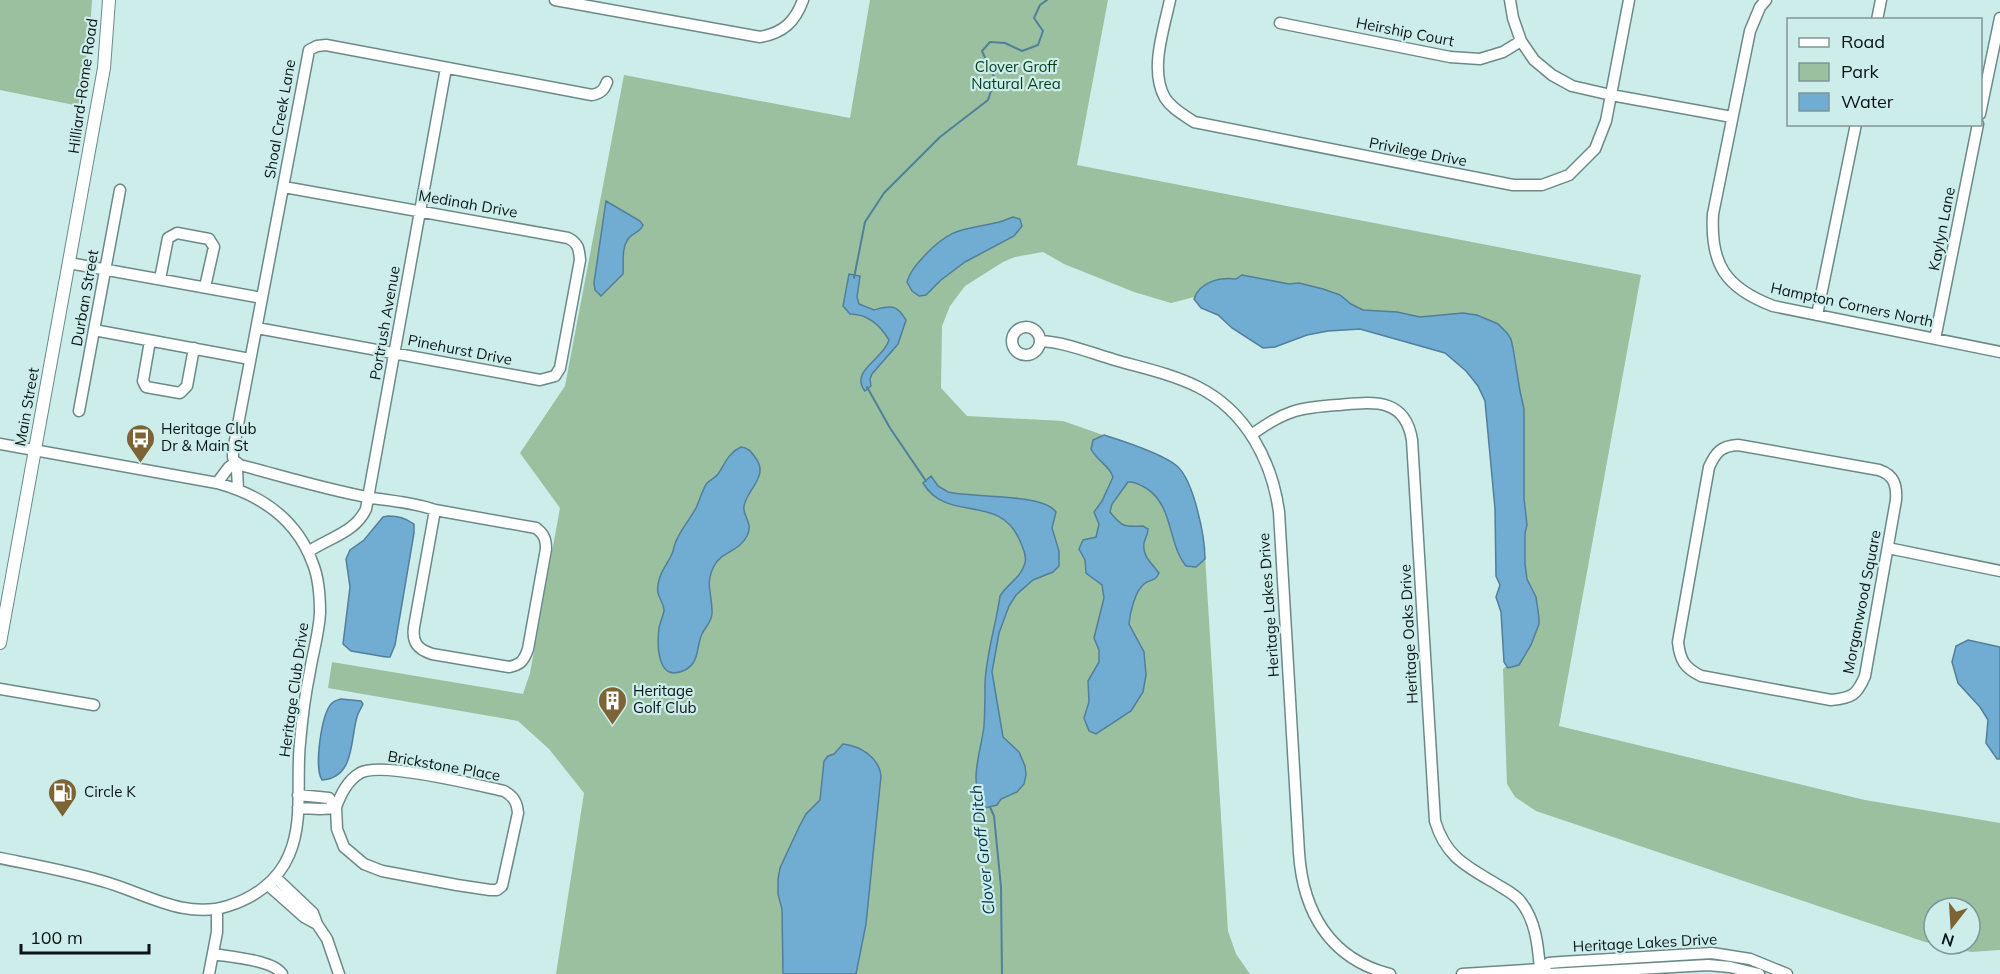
<svg xmlns="http://www.w3.org/2000/svg" width="2000" height="974" viewBox="0 0 2000 974" font-family="Mulish,sans-serif">
<style>
.green{fill:#9ac09f;fill-rule:evenodd}
.water{fill:#71acd3;stroke:#527f9a;stroke-width:1.5}
.lines{fill:none;stroke-linecap:round;stroke-linejoin:round}
.stream{stroke:#527f9a;stroke-width:2}
.minor-casing{stroke:#6c8988;stroke-width:13}
.major-casing{stroke:#6c8988;stroke-width:14}
.minor{stroke:#fff;stroke-width:10}
.major{stroke:#fff;stroke-width:12}
.labels{text-anchor:middle;stroke-width:4.5;stroke-linejoin:round;paint-order:stroke}
.street-label{font-size:15px;fill:#091514;stroke:#cdedeb}
.park-label{font-size:15px;fill:#003f16;stroke:#cdedeb}
.poi-label{font-size:15px;fill:#091514;stroke:#cdedeb;text-anchor:start}
.water-label{font-size:16px;font-style:italic;fill:#033550;stroke:#cdedeb}
</style>
<rect width="100%" height="100%" fill="#cdedeb"/>
<path class="green" d="M0 0H92L90 33 79 106 0 90Z
M870 0H1108L1077 165 1641 275 1559 726 1865 800 2000 823V950L1971 952 1925 942 1536 811 1515 797 1507 784 1503 669 1506 666 1501 612 1496 597 1500 585 1496 576 1495 509 1485 401 1473 378 1466 371 1445 353 1360 329 1328 331 1307 335 1275 347 1263 348 1232 328 1218 315 1201 308 1194 297 1171 303 1134 292 1064 264 1043 252 1015 257 1003 262 965 286 950 306 942 326 941 388 967 416 1063 421 1126 443 1177 466 1188 481 1194 497 1202 529 1205 555 1228 931 1236 954 1250 974H556L584 793 549 749 518 721 328 688 332 662 523 694 530 673 560 508 520 453 565 386 624 75 850 118ZM1934 908H1970V944H1934Z"/>
<path class="water" d="M606 201 640 221 643 225C640 233 633 232 628 239 621 249 624 263 623 274L601 296 595 290 594 283Z
M1013 217 1020 219 1022 226 1014 236 965 262 941 280 926 295 919 296 912 291 907 282C910 271 918 263 925 255 951 228 961 230 995 223 1001 222 1007 219 1013 217Z
M849 274 860 276 857 297 859 304 874 310C889 306 896 303 906 320L898 344 872 374 870 379 871 386 865 391C849 371 884 359 889 340 880 325 867 314 850 314L843 306Z
M1242 275 1289 284 1299 283 1323 289 1340 295 1351 304 1363 310 1397 312 1420 317 1463 313 1477 315 1498 324 1507 333 1511 339 1513 348 1520 391 1524 409V498L1527 525 1525 533V564L1527 579 1536 597 1539 618V624L1531 645 1519 665 1508 668 1504 662 1501 612 1496 597 1500 585 1496 576 1495 509 1485 401 1478 386 1466 371 1445 353 1360 329 1328 331 1307 335 1275 347 1263 348 1232 328 1218 315 1201 308 1194 299C1199 282 1220 277 1236 279Z
M1104 435C1123 441 1163 454 1177 466 1194 481 1205 537 1205 559L1196 567 1186 566C1167 542 1174 506 1146 488 1140 485 1135 481 1128 482L1112 504 1110 512C1122 527 1124 527 1143 526L1148 529C1148 535 1145 538 1144 543 1142 557 1152 563 1159 573 1155 582 1150 579 1144 584 1135 591 1130 613 1129 624L1144 652 1146 675 1143 692 1131 711 1096 734 1089 731 1084 718 1089 702 1088 681 1099 662V650L1094 638 1104 598 1102 585 1086 573 1085 560 1079 549 1083 540 1096 537 1099 524 1094 512 1102 501 1113 477C1110 466 1096 460 1091 449L1093 440Z
M741 447C748 448 751 451 755 457 770 476 747 489 744 506 742 517 754 522 747 536 739 552 722 551 714 566 704 586 713 594 712 614 711 623 705 627 702 634 696 647 700 662 685 670 657 684 657 645 659 628 660 623 663 616 664 611 664 600 654 597 659 580 661 571 667 564 671 556 674 551 674 544 677 539 682 528 690 519 696 508 700 500 702 490 707 483 710 480 715 478 718 474 725 464 728 453 741 447Z
M931 476 938 486 948 492C972 498 1043 493 1056 512L1052 528 1059 551V566L1053 572 1033 580 1016 595 1009 606 999 633 992 672 1002 731 1003 737 1019 752 1025 766 1026 775 1024 784 1017 792 1001 799 997 805 985 808C967 783 981 753 984 726 985 712 985 698 985 684 986 654 996 625 1000 596 1007 584 1021 578 1025 563 1027 556 1023 548 1020 541 1000 492 947 524 923 483Z
M388 516C399 516 405 518 414 524V533L395 645 390 657H386L351 651 343 644 350 587 346 559 350 550 364 540 383 517Z
M1968 640 2000 647V759H1997L1986 743 1988 720 1980 707 1958 683 1952 662 1956 646Z
M341 699 361 701 363 704C361 709 358 712 357 717 350 740 355 778 322 780 314 768 321 714 332 703 335 700 338 700 341 699Z
M843 744C860 746 879 757 881 776L866 924 856 974H783L782 909 778 894V879L780 868 799 827 806 814 820 800 824 761 828 756 834 754Z"/>
<g class="lines">
<path class="stream" d="M854 278 865 222 884 193 940 137 988 100 995 79 982 51 990 42 1005 43 1022 51 1038 45 1043 31 1034 18 1040 5 1047 0
M867 387 890 428 926 481
M990 807 994 816 1001 887 1002 974"/>
<defs>
<path id="minor" d="M555 0 760 37C783 33 795 22 803 0
M1170 0C1164 29 1149 70 1165 98 1172 109 1184 115 1194 122L1513 185H1542L1569 175 1595 149 1606 121 1629 0
M1510 0 1513 18 1521 41 1534 60 1552 75 1572 86 1611 95 1732 117
M1766 0 1760 7 1750 31 1713 214C1710 265 1726 288 1773 306L2000 352
M1877 20 1881 0
M1280 23 1450 57 1480 59 1503 52 1521 41
M1980 114 2000 18
M69 263 262 298
M160 279 168 238 177 233 209 239 214 247 205 287
M1817 315 1856 124
M1012 341a14 14 0 1 1 28 0a14 14 0 1 1-28 0Z
M257 328 540 380 555 376 560 368 580 260C579 248 578 243 568 238L284 187
M94 330 250 359
M1935 339 1978 124
M150 341 143 381 146 387 180 393 187 386 194 348
M1040 341C1065 342 1091 353 1115 360 1143 368 1172 374 1198 387 1246 411 1272 461 1279 512L1299 853C1303 912 1330 959 1390 974
M79 411 120 190
M1251 435C1264 426 1277 417 1292 412 1307 407 1324 406 1339 405 1373 402 1405 397 1412 440L1435 821C1446 858 1468 867 1498 885 1506 890 1516 895 1521 902 1536 921 1538 946 1540 969
M0 444 217 483C261 495 297 519 313 564 319 579 320 597 320 613 319 633 313 652 310 671 305 695 302 719 300 743 296 780 304 821 289 855 278 881 254 898 228 906 184 920 143 892 102 881 68 871 34 865 0 858
M1738 445 1879 470C1894 475 1897 485 1896 500L1865 676C1857 695 1852 698 1831 700L1701 676C1685 668 1680 661 1678 642L1709 467C1716 452 1721 446 1738 445Z
M236 462 240 465C282 476 324 489 367 497 389 501 413 502 435 510L536 528C544 534 546 539 546 549L528 649C524 661 520 665 509 667L432 654C417 649 412 642 414 627L435 510
M217 483 229 467 236 462
M238 489 237 470 233 457V451L309 50 317 46 326 45 592 95C601 93 604 90 607 82
M1888 548 2000 571
M308 552C328 538 355 533 366 509L446 68
M0 689 94 705
M298 795 329 798 336 807 337 829 344 847 364 864 382 871 457 885 490 890H497L502 886 518 813C517 802 514 797 504 791 477 785 381 761 360 773 347 781 341 794 336 807
M298 808C311 808 324 811 336 807
M275 877 313 913 317 924 327 939 339 974
M268 885 304 917 317 924
M213 954C231 957 273 960 282 974
M1540 969 1549 963 1561 962 1712 953 1750 959 1787 974
M209 974 217 932V909
M1462 974 1540 969 1550 974 1708 965 1730 967 1759 974"/>
<path id="major" d="M0 643 104 68 109 0"/>
</defs>
<use href="#minor" class="minor-casing"/>
<use href="#major" class="major-casing"/>
<use href="#minor" class="minor"/>
<use href="#major" class="major"/>
</g>
<defs>
<symbol id="bus-pin" viewBox="-11 -11 22 30"><path d="M0 17L-7.5 6A9.5 9.5 0 1 1 7.5 6Z" fill="#7d6435" stroke="#cdedeb"/><path d="M-5-6H5V4H4V6H2V4H-2V6H-4V4H-5ZM-3.5-4V0h7V-4ZM-3.5 1.2v1.5H-2V1.2ZM2 1.2v1.5H3.5V1.2Z" fill="#fff"/></symbol>
<symbol id="building-pin" viewBox="-11 -11 22 30"><path d="M0 17L-7.5 6A9.5 9.5 0 1 1 7.5 6Z" fill="#7d6435" stroke="#cdedeb"/><path d="M-4-6H4V6H1V3H-1V6H-4ZM-2.5-4.3h1.7v1.8h-1.7ZM.8-4.3h1.7v1.8H.8ZM-2.5-1h1.7V.8h-1.7ZM.8-1h1.7V.8H.8Z" fill="#fff"/></symbol>
<symbol id="fuel-pin" viewBox="-11 -11 22 30"><path d="M0 17L-7.5 6A9.5 9.5 0 1 1 7.5 6Z" fill="#7d6435" stroke="#cdedeb"/><path d="M-5.5-6h7V0h2V4h1.3V-2.5L3-4.5l.8-.8L6-3V5H2.5V1h-1V6h-7ZM-4.2-4.7v3.2H.2V-4.7Z" fill="#fff"/></symbol>
</defs>
<g fill-rule="evenodd">
<use href="#bus-pin" x="124" y="422" width="33" height="45"/>
<use href="#building-pin" x="596" y="684" width="33" height="45"/>
<use href="#fuel-pin" x="46" y="776" width="33" height="45"/>
</g>
<g class="labels">
<g class="street-label">
<text transform="translate(1405 32) rotate(11)" y="5">Heirship Court</text>
<text transform="translate(83 86) rotate(-82)" y="5">Hilliard-Rome Road</text>
<text transform="translate(280 119) rotate(-80)" y="5">Shoal Creek Lane</text>
<text transform="translate(1418 152) rotate(11)" y="5">Privilege Drive</text>
<text transform="translate(468 204) rotate(10)" y="5">Medinah Drive</text>
<text transform="translate(1942 229) rotate(-79)" y="5">Kaylyn Lane</text>
<text transform="translate(85 298) rotate(-80)" y="5">Durban Street</text>
<text transform="translate(1852 305) rotate(12)" y="5">Hampton Corners North</text>
<text transform="translate(385 323) rotate(-80)" y="5">Portrush Avenue</text>
<text transform="translate(460 350) rotate(11)" y="5">Pinehurst Drive</text>
<text transform="translate(27 407) rotate(-80)" y="5">Main Street</text>
<text transform="translate(1862 602) rotate(-79)" y="5">Morganwood Square</text>
<text transform="translate(1269 605) rotate(-94)" y="5">Heritage Lakes Drive</text>
<text transform="translate(1409 634) rotate(-93)" y="5">Heritage Oaks Drive</text>
<text transform="translate(294 690) rotate(-82)" y="5">Heritage Club Drive</text>
<text transform="translate(444 766) rotate(10)" y="5">Brickstone Place</text>
<text transform="translate(1645 943) rotate(-3)" y="5">Heritage Lakes Drive</text>
</g>
<g class="park-label">
<text x="1016" y="72">Clover Groff<tspan x="1016" dy="17">Natural Area</tspan></text>
</g>
<g class="poi-label">
<text x="161" y="434">Heritage Club<tspan x="161" dy="17">Dr &amp; Main St</tspan></text>
<text x="633" y="696">Heritage<tspan x="633" dy="17">Golf Club</tspan></text>
<text x="84" y="797">Circle K</text>
</g>
<g class="water-label">
<text transform="translate(982 850) rotate(-96)" y="6">Clover Groff Ditch</text>
</g>
</g>
<rect x="1787" y="18" width="195" height="108" fill="#cdedeb" stroke="#7f9795" stroke-width="1.5"/>
<rect x="1799" y="38" width="30" height="9" fill="#ffffff" stroke="#7f9795" stroke-width="1.5"/>
<text x="1841" y="48" font-size="18" fill="#091514">Road</text>
<rect x="1799" y="63" width="30" height="18" fill="#9ac09f" stroke="#7f9795" stroke-width="1.5"/>
<text x="1841" y="78" font-size="18" fill="#091514">Park</text>
<rect x="1799" y="93" width="30" height="18" fill="#71acd3" stroke="#7f9795" stroke-width="1.5"/>
<text x="1841" y="108" font-size="18" fill="#091514">Water</text>
<g transform="translate(1952 926) rotate(197)"><circle r="28" fill="#cdedeb" stroke="#7f9795" stroke-width="1.5"/>
<path d="M0-4.5L10 22L0 15L-10 22Z" fill="#7d6435"/>
<text y="-9" font-size="16" font-weight="bold" text-anchor="middle" fill="#091514">N</text>
</g>
<path d="M21 944v9h128v-9" fill="none" stroke="#091514" stroke-width="3"/>
<text x="30" y="944" font-size="18" fill="#091514" stroke="#cdedeb" stroke-width="4.5" paint-order="stroke">100 m</text>
</svg>
